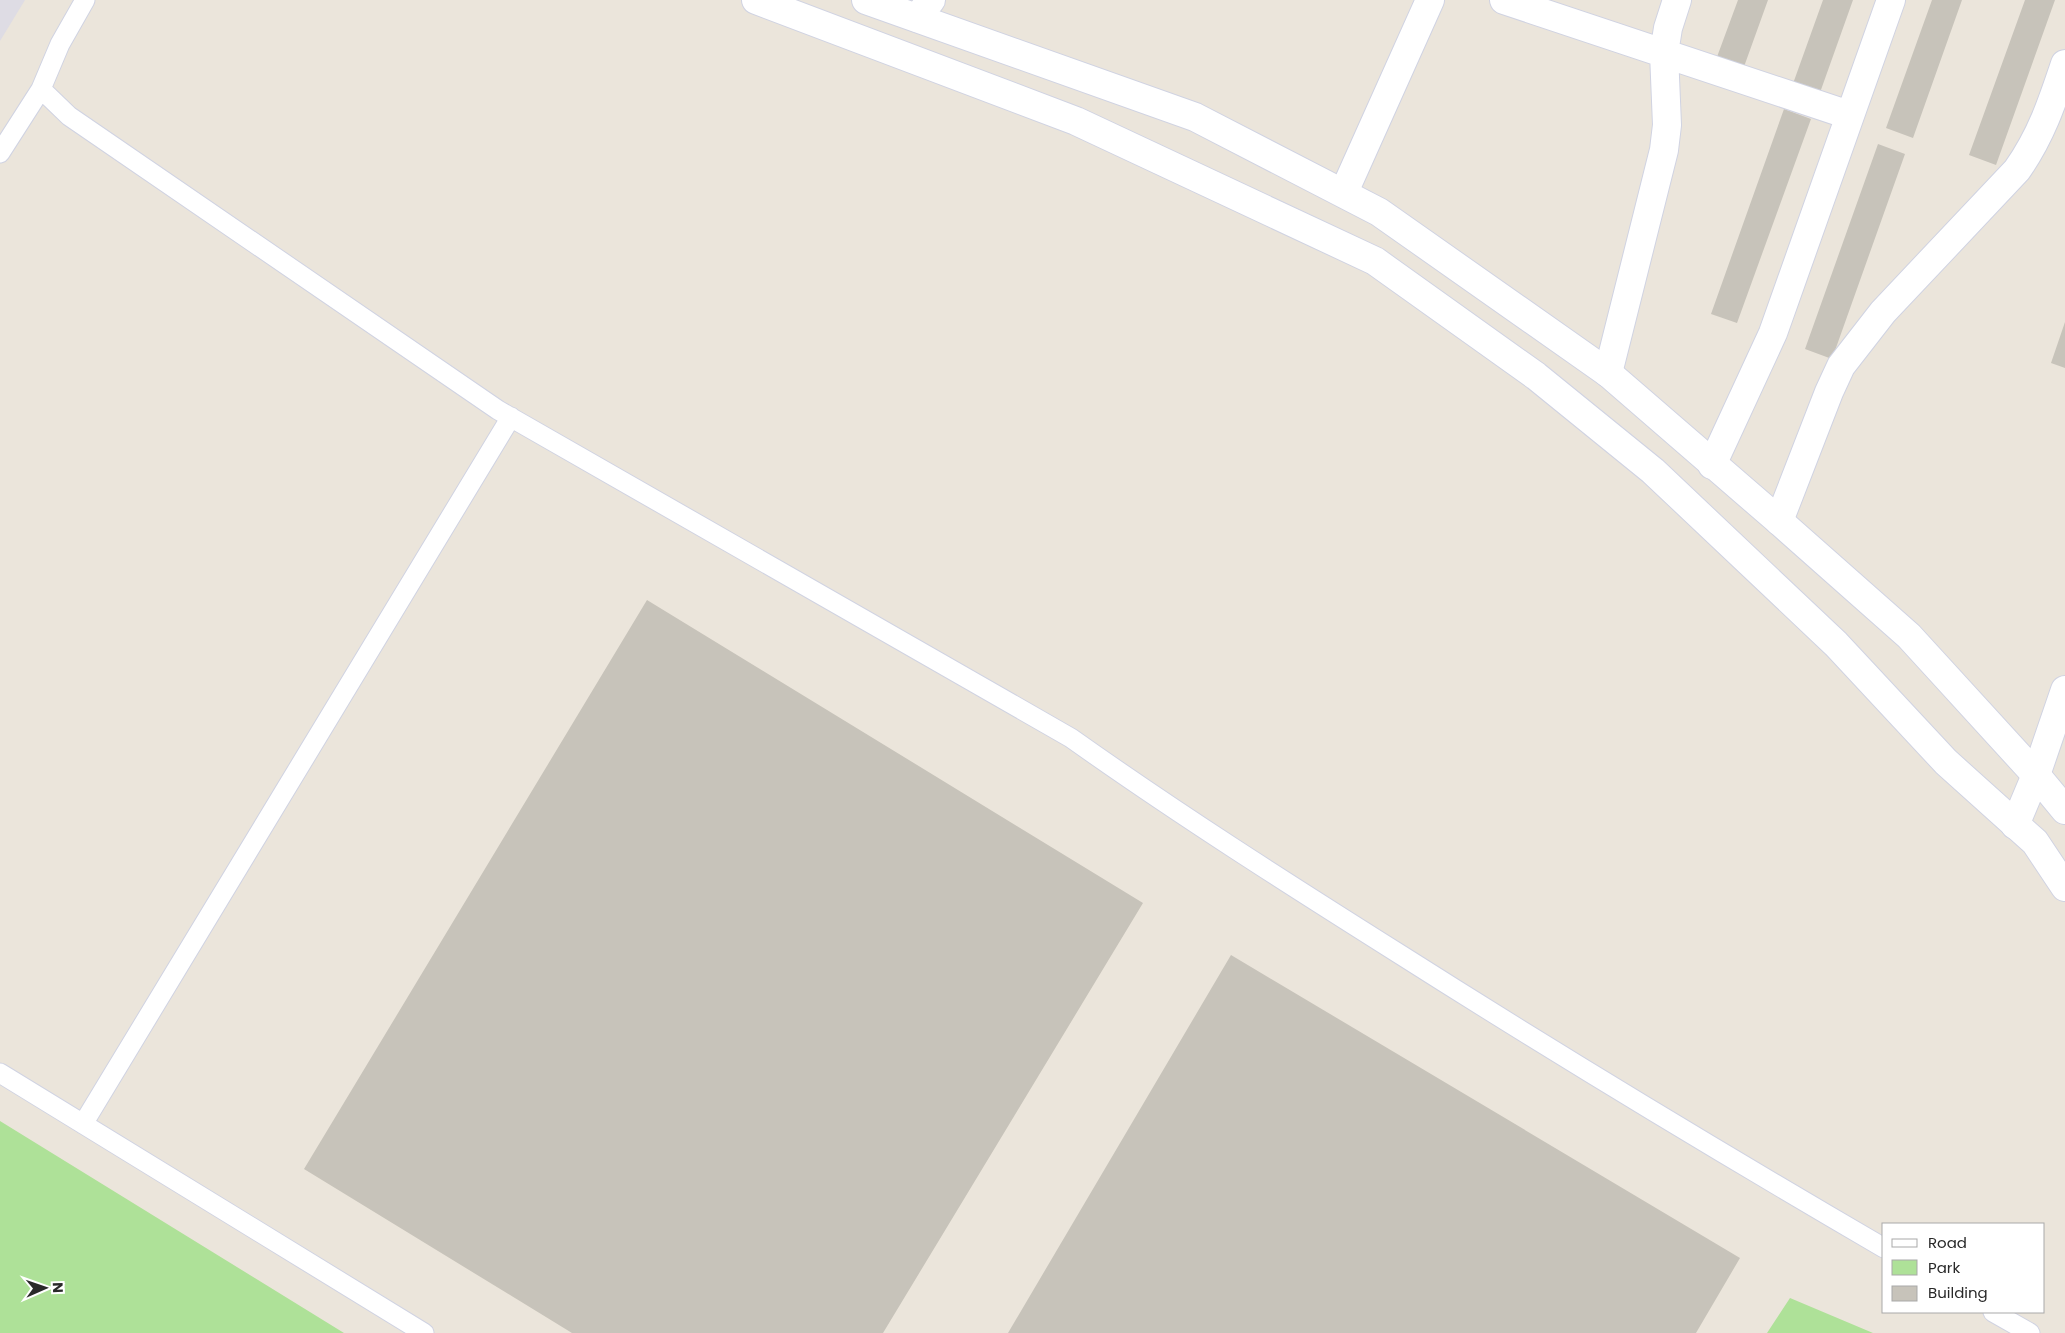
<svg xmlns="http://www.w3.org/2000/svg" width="2065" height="1333" viewBox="0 0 2065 1333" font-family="Poppins,sans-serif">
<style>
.industrial{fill:#dedce4}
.green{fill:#aee198}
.building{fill:#c7c3ba}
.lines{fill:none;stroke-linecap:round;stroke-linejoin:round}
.lane-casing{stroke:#d0d3e2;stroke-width:21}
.street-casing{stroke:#d0d3e2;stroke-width:30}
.secondary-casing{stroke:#d0d3e2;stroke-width:30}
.lane{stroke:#fff;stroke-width:19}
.street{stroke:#fff;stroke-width:28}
.secondary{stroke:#fff;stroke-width:28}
</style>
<rect width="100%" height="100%" fill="#ebe5db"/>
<path class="industrial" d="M0 0H25L0 41Z"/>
<path class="green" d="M0 1121 344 1333H0Z
M1790 1298 1873 1333H1767Z"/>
<path class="building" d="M1738 0H1768L1741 75 1714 65Z
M1823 0H1853L1817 101 1790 92Z
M1932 0H1962L1913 138 1886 128Z
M2025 0H2055L1996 165 1969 155Z
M1784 109 1811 119 1737 323 1711 314Z
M1878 144 1905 154 1832 359 1805 349Z
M2065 322V368L2051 363Z
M647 600 1143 903 883 1333H572L304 1169Z
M1231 955 1740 1258 1696 1333H1008Z"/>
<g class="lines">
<defs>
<path id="lane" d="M41 89 69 116 498 410 1071 738C1178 814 1290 885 1401 955 1560 1056 1721 1153 1884 1248
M0 153 41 89 60 44 85 0
M0 1073 424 1333
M83 1124 511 417
M1993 1312 2030 1333"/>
<path id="street" d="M1504 0 1849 115
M917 18 931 0
M1344 192 1430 0
M1608 373 1664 150 1667 125 1664 53 1668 28 1677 0
M1712 465 1773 333 1891 0
M1779 521 1829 392 1841 366 1883 312 2017 170C2041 136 2052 103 2065 64
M2015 825 2036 775 2065 690"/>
<path id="secondary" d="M756 0 1076 121 1375 261 1536 376 1653 471 1836 644 1946 762 2035 842 2065 887
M866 0 1195 117 1379 212 1608 373 1779 521 1909 636 2036 775 2065 810"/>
</defs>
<use href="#lane" class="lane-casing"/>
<use href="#street" class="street-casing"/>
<use href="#secondary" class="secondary-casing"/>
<use href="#lane" class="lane"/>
<use href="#street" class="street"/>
<use href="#secondary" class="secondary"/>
</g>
<rect x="1882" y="1223" width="162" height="90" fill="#ffffff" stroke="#a9a9a9"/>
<rect x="1892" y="1239" width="25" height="8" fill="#ffffff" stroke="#a9a9a9"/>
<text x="1928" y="1248" font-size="15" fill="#292929">Road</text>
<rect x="1892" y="1260" width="25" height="15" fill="#aee198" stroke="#a9a9a9"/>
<text x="1928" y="1273" font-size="15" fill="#292929">Park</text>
<rect x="1892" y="1286" width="25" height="15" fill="#c7c3ba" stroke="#a9a9a9"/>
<text x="1928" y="1298" font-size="15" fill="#292929">Building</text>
<g transform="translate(45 1288) rotate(88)" stroke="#ffffff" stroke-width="4" paint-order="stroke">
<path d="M0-4L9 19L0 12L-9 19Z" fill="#292929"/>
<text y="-8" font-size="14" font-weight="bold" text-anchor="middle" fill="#292929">N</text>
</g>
</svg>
